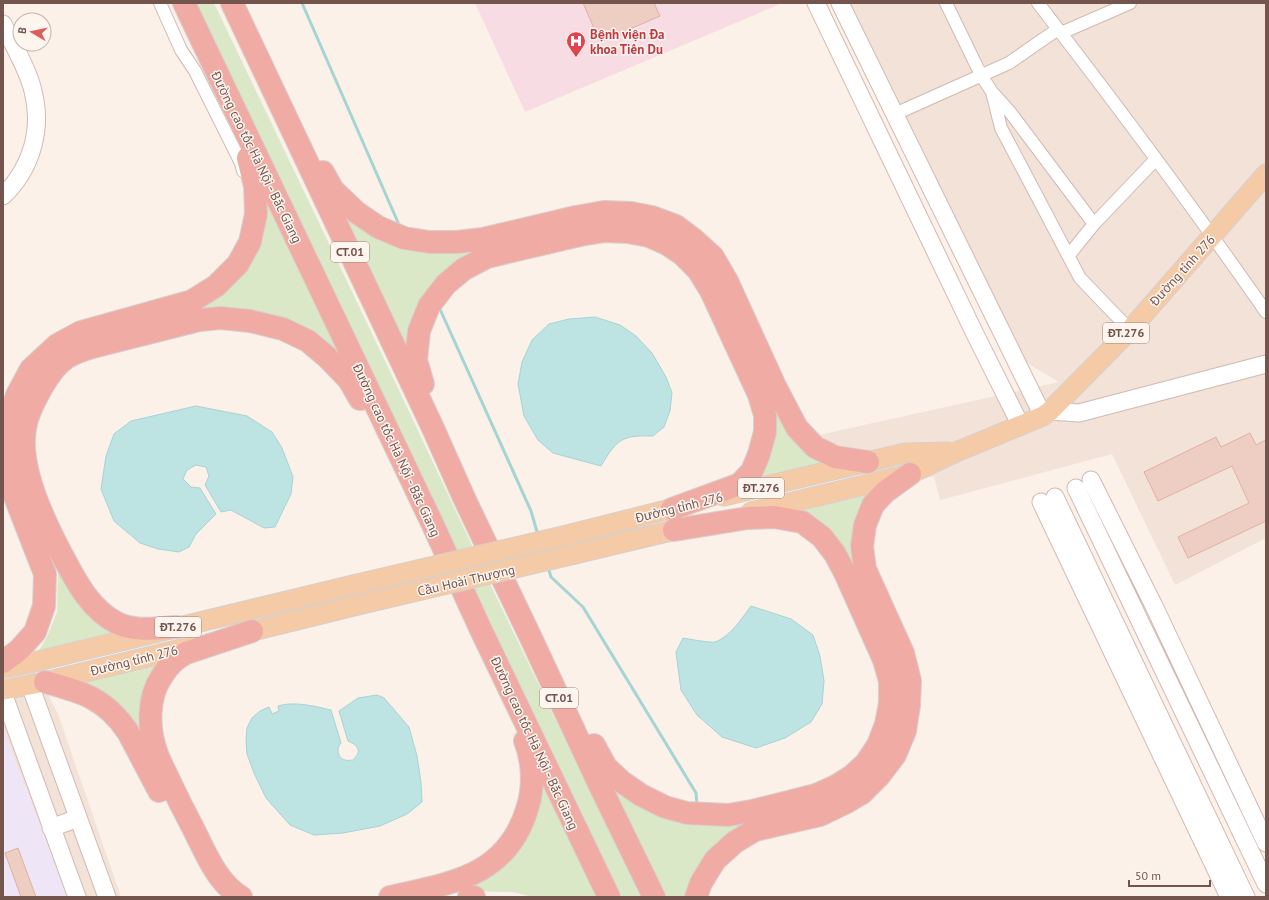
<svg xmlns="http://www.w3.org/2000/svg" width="1269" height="900" viewBox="0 0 1269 900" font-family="'PT Sans',sans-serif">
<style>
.residential{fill:#f2e2d7}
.education{fill:#eee5f7}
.medical{fill:#f8dce4}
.green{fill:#dae8c8}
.water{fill:#bee3e3;stroke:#a5d4d4}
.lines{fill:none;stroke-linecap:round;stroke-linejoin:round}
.stream{stroke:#a5d4d4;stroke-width:3}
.building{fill:#eecdc2;stroke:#e0b1a4}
.street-casing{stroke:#cebab2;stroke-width:14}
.secondary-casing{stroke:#d1b9b0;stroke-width:19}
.primary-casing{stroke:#d8cfcd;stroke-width:21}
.highway-casing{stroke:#d8cfcd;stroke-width:24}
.street{stroke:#fff;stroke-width:12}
.secondary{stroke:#fff;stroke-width:17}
.primary{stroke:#f4cba6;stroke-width:19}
.highway{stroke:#f0aca4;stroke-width:22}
.primary-bridge-casing{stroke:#d8cfcd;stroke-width:21;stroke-linecap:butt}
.primary-bridge{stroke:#f4cba6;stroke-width:19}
.labels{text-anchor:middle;stroke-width:3;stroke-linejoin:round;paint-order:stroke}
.shield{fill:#fef5ef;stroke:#9d857e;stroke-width:1}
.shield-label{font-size:12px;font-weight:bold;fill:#73554e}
.health-label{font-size:13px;font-weight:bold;fill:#be3a42;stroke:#fef5ef;text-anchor:start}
.street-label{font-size:13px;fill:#73554e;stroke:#fef5ef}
</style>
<rect width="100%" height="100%" fill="#fbf1e8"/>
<path class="residential" d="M850 3H1266V538L1175 585 1112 454 940 500 934 477 841 474 819 435 1059 382 1025 362Z
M20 640 58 714 121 897H3V648Z"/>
<path class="education" d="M3 728 68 897H3Z"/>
<path class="medical" d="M475 3H779L778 5 525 112Z"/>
<path class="green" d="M194 3H214L397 386 493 590 641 897H622Z
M327 191 351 219 486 246 460 260 439 274 420 303 409 363Z
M268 193 350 365 333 353 195 311 219 296 246 271 262 243 268 213Z
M767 389 830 465 746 488Z
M873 489 859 576 787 510Z
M61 570 119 636 35 657 47 637 57 612 58 573Z
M171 653 146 737 80 683Z
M537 765 599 897H533L513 892 459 891 458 890 496 867Z
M611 783 755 821 688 897H658Z"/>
<path class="water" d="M595 317 620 325 636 336 652 353 666 377 672 393 670 411 664 427 653 436C622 435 617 439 601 466L553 453 538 440 524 416 518 384 522 362 532 340 549 324 569 319Z
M196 406 247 416 272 432 282 448 293 477 291 494 275 527 264 528 231 510 221 512 205 485 209 476 206 467 196 465 187 470 183 479 191 487 200 488 216 514 196 534 189 547 179 552 158 549 140 543 114 521 101 489 106 456 114 434 131 421Z
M751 606 791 619 813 635 820 656 824 681 822 704 811 722 785 738 756 748 722 737 697 715 681 690 676 652 683 638C689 639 710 643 715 642 730 637 742 618 751 606Z
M377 695 384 698 409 727 417 756 421 782 422 802 407 814 380 826 343 833 314 835 290 825 266 798 254 773 247 754 246 741 247 728 252 718 260 711 269 707 272 714 279 711 278 706C294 701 314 706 331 710L341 743C336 748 337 758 345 760 346 761 352 760 353 760 362 751 359 746 348 741L339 711 358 698Z"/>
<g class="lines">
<path class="stream" d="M302 3 400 227
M439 307 531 511 538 535
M548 567 551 577 583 607 696 793 697 805"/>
</g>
<path class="building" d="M583 3H654L660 16 600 42Z
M1250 433 1256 445 1266 440V521L1188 558 1178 537 1249 503 1232 466 1158 501 1144 472 1216 437 1221 447Z
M18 848 36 897H21L5 853Z"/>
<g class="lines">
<defs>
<path id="street" d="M160 3 181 50 195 71 241 163 243 171
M946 3 981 75 992 92 1010 112 1094 224
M1038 3C1116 104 1193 207 1266 312
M1061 33 1130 3
M992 92 1001 128 1080 278 1130 330
M895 114 1009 63 1058 29
M1069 255 1094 224 1156 159"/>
<path id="secondary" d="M816 3 975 334 1021 426
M840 3 1043 416
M3 24C13 45 28 69 33 91 43 130 31 169 3 196
M1050 411 1079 413 1266 364
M1091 480 1154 606 1266 843
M1076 488 1266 884
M1055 497 1246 897
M1041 502 1229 897
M30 685 107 897
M3 693 77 897
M51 828 78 818"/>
<path id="primary" d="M724 496 905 453 948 452
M751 512 910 474 956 452 1043 416 1050 411 1130 330 1266 174
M567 535 686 505
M575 554 688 527
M237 635 358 605
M3 668 30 663 353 585
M3 690 45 682 193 646"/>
<path id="highway" d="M184 3 432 523 481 630 609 897
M232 3 432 426 465 500 531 638 599 784 654 897
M323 172 333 190 356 212 378 227 404 238 429 242H457L483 239 576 217 604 212 631 213 652 217 676 226 692 238 713 257 727 281 775 386 797 428 815 447 835 457 868 462
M423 384 416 360 419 331 429 306 446 284 464 269 487 257 580 235 605 231 628 232 649 236 667 244 682 254 698 270 711 291 759 395 765 415V432L759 454 752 471 740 484 672 509
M177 627C157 628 135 632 117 623 89 609 75 579 61 553 43 519 18 467 25 429 27 414 35 400 42 387 47 379 53 369 60 363 68 355 82 350 93 347L199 320 221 318 250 321 283 329 308 341 327 357 349 380 360 399
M3 662 19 650 35 632 44 606 45 574 13 492 6 458 7 426 17 395 31 369 57 345 81 332 192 301 216 286 238 264 250 242 256 214 255 186 248 158
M45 682C82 692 105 698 128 732L159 791
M594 745 606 767 622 782 641 795 665 807 687 813 728 815 752 811 816 795 836 786 852 776 866 763 878 745 886 724 890 703V681L884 660 846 575 835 554 822 537 802 522 774 517 748 518 674 530
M241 897C216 882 205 851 192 826 184 811 177 797 170 782 166 773 161 764 157 754 148 729 147 698 162 676 169 665 175 659 186 653L252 631
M390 897C451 883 508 877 528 806 534 786 533 761 525 741
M469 897H474
M696 897 701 883 715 860 735 842 755 830 820 815 847 802 862 793 879 776 895 755 905 731 909 705 910 681 903 653 865 569 862 546 865 525 873 505 885 492 910 474"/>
</defs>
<use href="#street" class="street-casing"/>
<use href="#secondary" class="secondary-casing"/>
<use href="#primary" class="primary-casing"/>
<use href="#highway" class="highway-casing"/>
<use href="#street" class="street"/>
<use href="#secondary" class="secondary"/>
<use href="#primary" class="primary"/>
<use href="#highway" class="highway"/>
<defs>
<path id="primary-bridge" d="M353 585 567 535
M358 605 575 554"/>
</defs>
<use href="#primary-bridge" class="primary-bridge-casing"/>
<use href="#primary-bridge" class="primary-bridge"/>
</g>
<defs>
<symbol id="hospital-pin" viewBox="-11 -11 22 30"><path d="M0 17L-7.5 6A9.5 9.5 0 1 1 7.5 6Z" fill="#e0444e" stroke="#fef5ef"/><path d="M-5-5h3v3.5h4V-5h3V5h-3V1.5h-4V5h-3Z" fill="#fff"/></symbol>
</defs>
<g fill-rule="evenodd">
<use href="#hospital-pin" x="565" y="30" width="22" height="30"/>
</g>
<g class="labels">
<g class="shield">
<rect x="331" y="242" width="38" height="20" rx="3"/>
<rect x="1103" y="323" width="46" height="20" rx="3"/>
<rect x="738" y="478" width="46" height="20" rx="3"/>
<rect x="155" y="617" width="46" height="20" rx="3"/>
<rect x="540" y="688" width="38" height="20" rx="3"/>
</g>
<g class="shield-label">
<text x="350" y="256">CT.01</text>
<text x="1126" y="337">ĐT.276</text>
<text x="761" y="492">ĐT.276</text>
<text x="178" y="631">ĐT.276</text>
<text x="559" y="702">CT.01</text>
</g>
<g class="health-label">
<text x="590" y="39">Bệnh viện Đa<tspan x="590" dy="15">khoa Tiên Du</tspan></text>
</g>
<g class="street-label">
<text transform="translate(257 157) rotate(64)" y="5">Đường cao tốc Hà Nội - Bắc Giang</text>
<text transform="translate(1182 270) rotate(-48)" y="5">Đường tỉnh 276</text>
<text transform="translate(397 450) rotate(65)" y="5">Đường cao tốc Hà Nội - Bắc Giang</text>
<text transform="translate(679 507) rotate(-14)" y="5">Đường tỉnh 276</text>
<text transform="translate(466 580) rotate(-13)" y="5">Cầu Hoài Thượng</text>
<text transform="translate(134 660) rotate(-14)" y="5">Đường tỉnh 276</text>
<text transform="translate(535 743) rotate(65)" y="5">Đường cao tốc Hà Nội - Bắc Giang</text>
</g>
</g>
<rect width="1269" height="900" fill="none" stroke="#73554e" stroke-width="8"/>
<g transform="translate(32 32) rotate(279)"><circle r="19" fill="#fef5ef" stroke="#c6b5af"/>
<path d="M0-3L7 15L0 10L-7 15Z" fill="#db6058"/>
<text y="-6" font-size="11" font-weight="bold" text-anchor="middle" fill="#73554e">B</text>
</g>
<path d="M1129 880v6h81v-6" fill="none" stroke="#73554e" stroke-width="2"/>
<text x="1135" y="880" font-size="12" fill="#73554e" stroke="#fef5ef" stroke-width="3" paint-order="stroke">50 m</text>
</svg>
